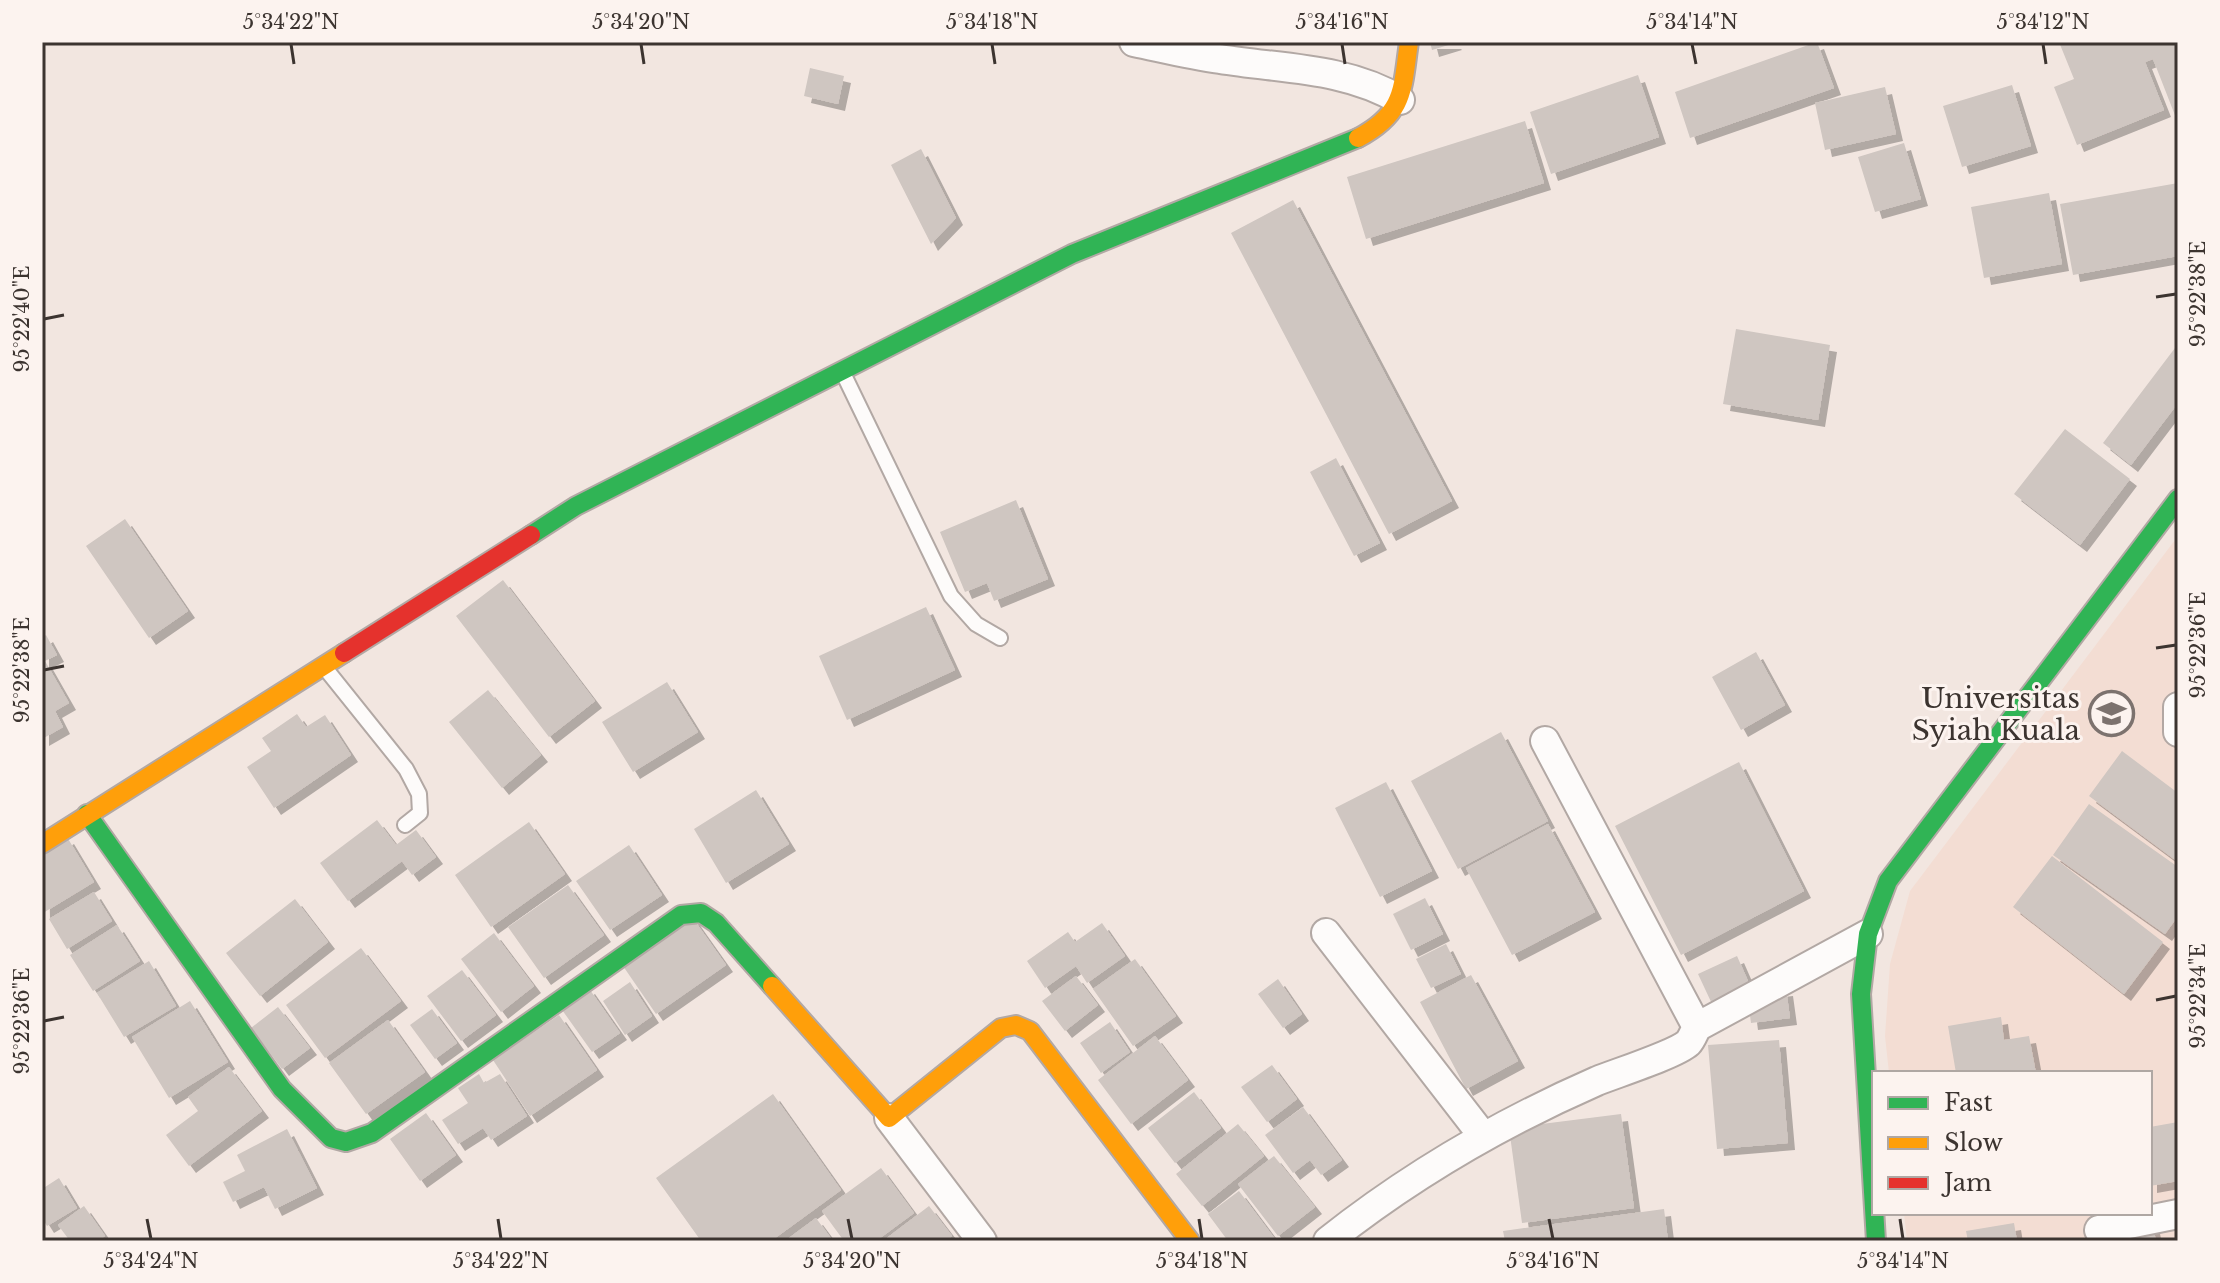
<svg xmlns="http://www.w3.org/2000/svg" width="2220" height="1283" viewBox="0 0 2220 1283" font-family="'Libre Baskerville',serif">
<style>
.built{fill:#f3ddd3}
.building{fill:#cfc6c1;filter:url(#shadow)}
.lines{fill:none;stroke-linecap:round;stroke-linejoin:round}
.lane-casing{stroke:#b2a8a4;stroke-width:18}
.street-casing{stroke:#b2a8a4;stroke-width:32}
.fast-casing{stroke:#b2a8a4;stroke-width:22}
.slow-casing{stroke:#b2a8a4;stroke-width:22}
.jam-casing{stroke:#b2a8a4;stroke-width:22}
.lane{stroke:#fdfbfa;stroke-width:14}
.street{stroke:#fdfbfa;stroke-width:28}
.fast{stroke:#30b455;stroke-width:18}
.slow{stroke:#ff9f0a;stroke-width:18}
.jam{stroke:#e5322d;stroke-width:18}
.ticks{fill:none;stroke:#3c3430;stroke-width:3}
.labels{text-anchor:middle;stroke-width:6;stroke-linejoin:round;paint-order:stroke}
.poi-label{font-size:28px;fill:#3c3430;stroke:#fcf3ef;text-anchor:end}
.neatline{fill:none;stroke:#3c3430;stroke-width:3}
.ticks-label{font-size:20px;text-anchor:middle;fill:#3c3430}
</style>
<defs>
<filter id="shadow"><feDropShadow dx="7" dy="7" stdDeviation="0" flood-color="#0004"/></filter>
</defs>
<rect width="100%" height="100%" fill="#f2e6e0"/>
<path class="built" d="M2178 536V1241H1907L1904 1213H2150V1073H1889L1885 1036 1890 964 1910 891Z"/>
<path class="building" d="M1430 42H1454L1455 43 1432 50Z
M1817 42 1834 88 1690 138 1675 92Z
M2059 42H2176L2178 48V123L2153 59 2145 62 2164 110 2077 145 2054 87 2074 79Z
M810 68 844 76 838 104 804 96Z
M1638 75 1659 137 1551 174 1530 112Z
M2012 85 2031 146 1962 167 1943 106Z
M1885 87 1896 134 1825 150 1815 103Z
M1525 121 1544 183 1366 239 1347 177Z
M1904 143 1921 199 1875 212 1858 157Z
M921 149 956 218 931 244 891 165Z
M2178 183V256L2073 275 2060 204Z
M2049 193 2062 264 1984 278 1971 207Z
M1293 200 1452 501 1389 534 1231 233Z
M1736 329 1830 345 1818 420 1723 404Z
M2178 344V403L2131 465 2103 443Z
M2065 429 2130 479 2080 545 2014 494Z
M1336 458 1380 543 1354 556 1310 472Z
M1016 500 1048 579 994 601 987 583 965 592 940 532Z
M125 519 188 611 149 638 86 546Z
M503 580 595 701 549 737 456 616Z
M926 607 955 670 847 720 819 656Z
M46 635 57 655 45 661 69 703 55 711 63 727 42 739V638Z
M1756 652 1785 705 1741 730 1712 677Z
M667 682 698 732 633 772 602 722Z
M488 690 541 755 502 788 449 722Z
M297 714 306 727 325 715 351 755 274 808 247 767 271 751 262 738Z
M1501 732 1548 821 1458 869 1411 781Z
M2122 751 2178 793V862L2089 796Z
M1739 762 1804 891 1681 955 1615 826Z
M1386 782 1432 871 1380 897 1335 808Z
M756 790 789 844 726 883 694 829Z
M2089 804 2178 867V916L2165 934 2053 855Z
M377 820 396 845 416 830 436 857 412 875 402 861 348 901 320 863Z
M529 822 565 874 491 927 455 875Z
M1548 824 1595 912 1512 955 1466 868Z
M67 837 94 882 43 913 42 853Z
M629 845 662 895 610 930 576 881Z
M2052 856 2163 942 2124 994 2013 907Z
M568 885 604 935 544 978 508 927Z
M94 892 112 921 67 949 49 919Z
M1425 898 1443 934 1411 950 1393 914Z
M295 899 328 942 260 996 226 953Z
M692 917 726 965 656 1014 623 966Z
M1102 923 1125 956 1087 983 1076 966 1045 988 1027 961 1068 932 1075 942Z
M117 925 140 961 93 991 70 955Z
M494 933 534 986 501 1012 461 959Z
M1446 944 1461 974 1431 988 1416 959Z
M361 948 401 1001 325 1058 286 1005Z
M1737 956 1751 988 1713 1006 1698 974Z
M1135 959 1176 1016 1133 1046 1093 989Z
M149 961 176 1006 124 1037 97 993Z
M462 970 496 1015 461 1041 427 996Z
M1471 975 1518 1061 1466 1089 1420 1002Z
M1076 976 1098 1005 1065 1031 1042 1001Z
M1278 979 1302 1014 1283 1028 1258 994Z
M630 982 652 1016 625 1035 603 1001Z
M588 987 620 1033 592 1052 560 1007Z
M1786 989 1790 1018 1751 1023 1747 993Z
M190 1001 228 1062 169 1098 132 1037Z
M278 1007 310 1048 282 1069 251 1028Z
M432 1009 457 1043 435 1059 410 1025Z
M559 1015 597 1070 530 1116 493 1060Z
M2001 1017 2004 1040 2029 1036 2036 1073H1956L1948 1026Z
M388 1020 425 1072 366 1114 329 1063Z
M1110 1022 1130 1052 1101 1073 1080 1043Z
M1155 1036 1188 1080 1131 1124 1098 1080Z
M1779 1040 1788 1143 1717 1149 1708 1045Z
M1272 1065 1297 1099 1267 1122 1241 1087Z
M229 1067 262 1111 189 1166 166 1135 198 1111 188 1097Z
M479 1074 484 1083 500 1074 527 1116 491 1140 483 1128 458 1144 442 1120 468 1103 458 1088Z
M1194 1092 1221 1128 1175 1163 1148 1128Z
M773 1094 841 1190 771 1241H701L656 1178Z
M1303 1107 1342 1160 1321 1175 1310 1160 1293 1173 1265 1135Z
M426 1113 456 1155 420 1181 390 1139Z
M1621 1114 1634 1208 1522 1223 1509 1128Z
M2178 1122V1181L2150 1186V1127Z
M1238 1124 1264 1156 1202 1206 1176 1174Z
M287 1129 317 1188 275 1209 264 1187 233 1202 223 1182 245 1171 237 1155Z
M1274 1156 1315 1207 1278 1236 1238 1184Z
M881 1168 914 1213 876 1241H844L822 1211Z
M59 1178 77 1208 47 1226 42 1218V1189Z
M1239 1191 1275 1239 1272 1241H1228L1208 1214Z
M84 1206 105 1236 97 1241H70L58 1225Z
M929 1206 952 1236 946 1241H883Z
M1664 1209 1668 1241H1505L1503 1231Z
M816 1218 833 1241H785Z
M2152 1222 2156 1241H2094Z
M2014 1223 2017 1241H1968L1966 1231Z"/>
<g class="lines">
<defs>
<path id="lane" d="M843 373 951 596 976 624 1000 638
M325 668 406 769 419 794 420 813 405 825"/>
<path id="street" d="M1134 42C1163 48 1191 55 1220 59 1281 69 1345 67 1400 100
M2178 707V732
M1545 741 1697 1027
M1326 933 1483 1136
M889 1118 982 1241
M2099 1230 2178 1214
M1328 1241C1410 1176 1501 1123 1597 1081 1617 1073 1676 1054 1688 1043 1692 1039 1694 1032 1697 1027L1868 934"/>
<path id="fast" d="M531 535 576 506 1072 254 1358 138
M87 814 282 1089 331 1138 346 1142 372 1133 681 915 701 913 716 923 772 986
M1876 1241 1861 994 1868 934 1888 881 2178 499"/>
<path id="slow" d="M1358 138C1405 113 1402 90 1409 42
M42 844 344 653
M772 986 889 1118 1001 1028 1016 1025 1030 1031 1190 1241"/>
<path id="jam" d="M344 653 531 535"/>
</defs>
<use href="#lane" class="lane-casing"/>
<use href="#street" class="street-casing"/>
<use href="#fast" class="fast-casing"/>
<use href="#slow" class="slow-casing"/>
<use href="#jam" class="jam-casing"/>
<use href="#lane" class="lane"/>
<use href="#street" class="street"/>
<use href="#fast" class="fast"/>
<use href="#slow" class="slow"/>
<use href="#jam" class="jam"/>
</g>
<path class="ticks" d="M291 44 294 64M641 44 644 64M992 44 995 64M1342 44 1345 64M1692 44 1696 64M2043 44 2046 64M2156 297 2176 294M44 319 64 315M2156 648 2176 645M44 670 64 666M2156 1000 2176 996M44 1021 64 1017M147 1219 151 1239M498 1219 501 1239M848 1219 852 1239M1199 1219 1202 1239M1549 1219 1553 1239M1900 1219 1903 1239"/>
<defs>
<symbol id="university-ring" viewBox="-11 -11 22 22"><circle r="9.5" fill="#fcf3ef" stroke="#7c726e" stroke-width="1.5"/><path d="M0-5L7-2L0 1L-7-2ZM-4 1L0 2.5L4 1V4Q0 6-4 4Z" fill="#7c726e"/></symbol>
</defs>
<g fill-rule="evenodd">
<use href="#university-ring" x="2086" y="688" width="51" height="51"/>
</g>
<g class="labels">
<g class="poi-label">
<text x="2080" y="708">Universitas<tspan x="2080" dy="32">Syiah Kuala</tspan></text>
</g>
</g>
<rect width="2220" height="1283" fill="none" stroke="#fcf3ef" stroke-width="88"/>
<rect x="1872" y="1071" width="280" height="144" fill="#fcf3ef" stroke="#afa7a3" stroke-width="2"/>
<rect x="1888" y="1097" width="40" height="12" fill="#30b455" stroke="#afa7a3" stroke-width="2"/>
<text x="1944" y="1111" font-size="24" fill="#3c3430">Fast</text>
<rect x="1888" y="1137" width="40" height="12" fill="#ff9f0a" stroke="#afa7a3" stroke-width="2"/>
<text x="1944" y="1151" font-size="24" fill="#3c3430">Slow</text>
<rect x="1888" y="1177" width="40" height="12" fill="#e5322d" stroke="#afa7a3" stroke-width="2"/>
<text x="1944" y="1191" font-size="24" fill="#3c3430">Jam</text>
<rect x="44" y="44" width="2132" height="1195" class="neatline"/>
<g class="ticks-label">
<text x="291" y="29">5°34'22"N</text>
<text x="641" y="29">5°34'20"N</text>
<text x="992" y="29">5°34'18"N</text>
<text x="1342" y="29">5°34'16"N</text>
<text x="1692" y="29">5°34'14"N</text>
<text x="2043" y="29">5°34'12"N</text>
<text transform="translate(2198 294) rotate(-90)" y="7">95°22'38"E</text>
<text transform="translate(22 319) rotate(-90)" y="7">95°22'40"E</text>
<text transform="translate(2198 645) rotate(-90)" y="7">95°22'36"E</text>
<text transform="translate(22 670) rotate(-90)" y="7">95°22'38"E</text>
<text transform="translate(2198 996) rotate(-90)" y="7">95°22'34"E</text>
<text transform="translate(22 1021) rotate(-90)" y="7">95°22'36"E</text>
<text x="151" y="1268">5°34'24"N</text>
<text x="501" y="1268">5°34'22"N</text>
<text x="852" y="1268">5°34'20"N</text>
<text x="1202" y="1268">5°34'18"N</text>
<text x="1553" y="1268">5°34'16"N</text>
<text x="1903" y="1268">5°34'14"N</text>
</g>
</svg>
